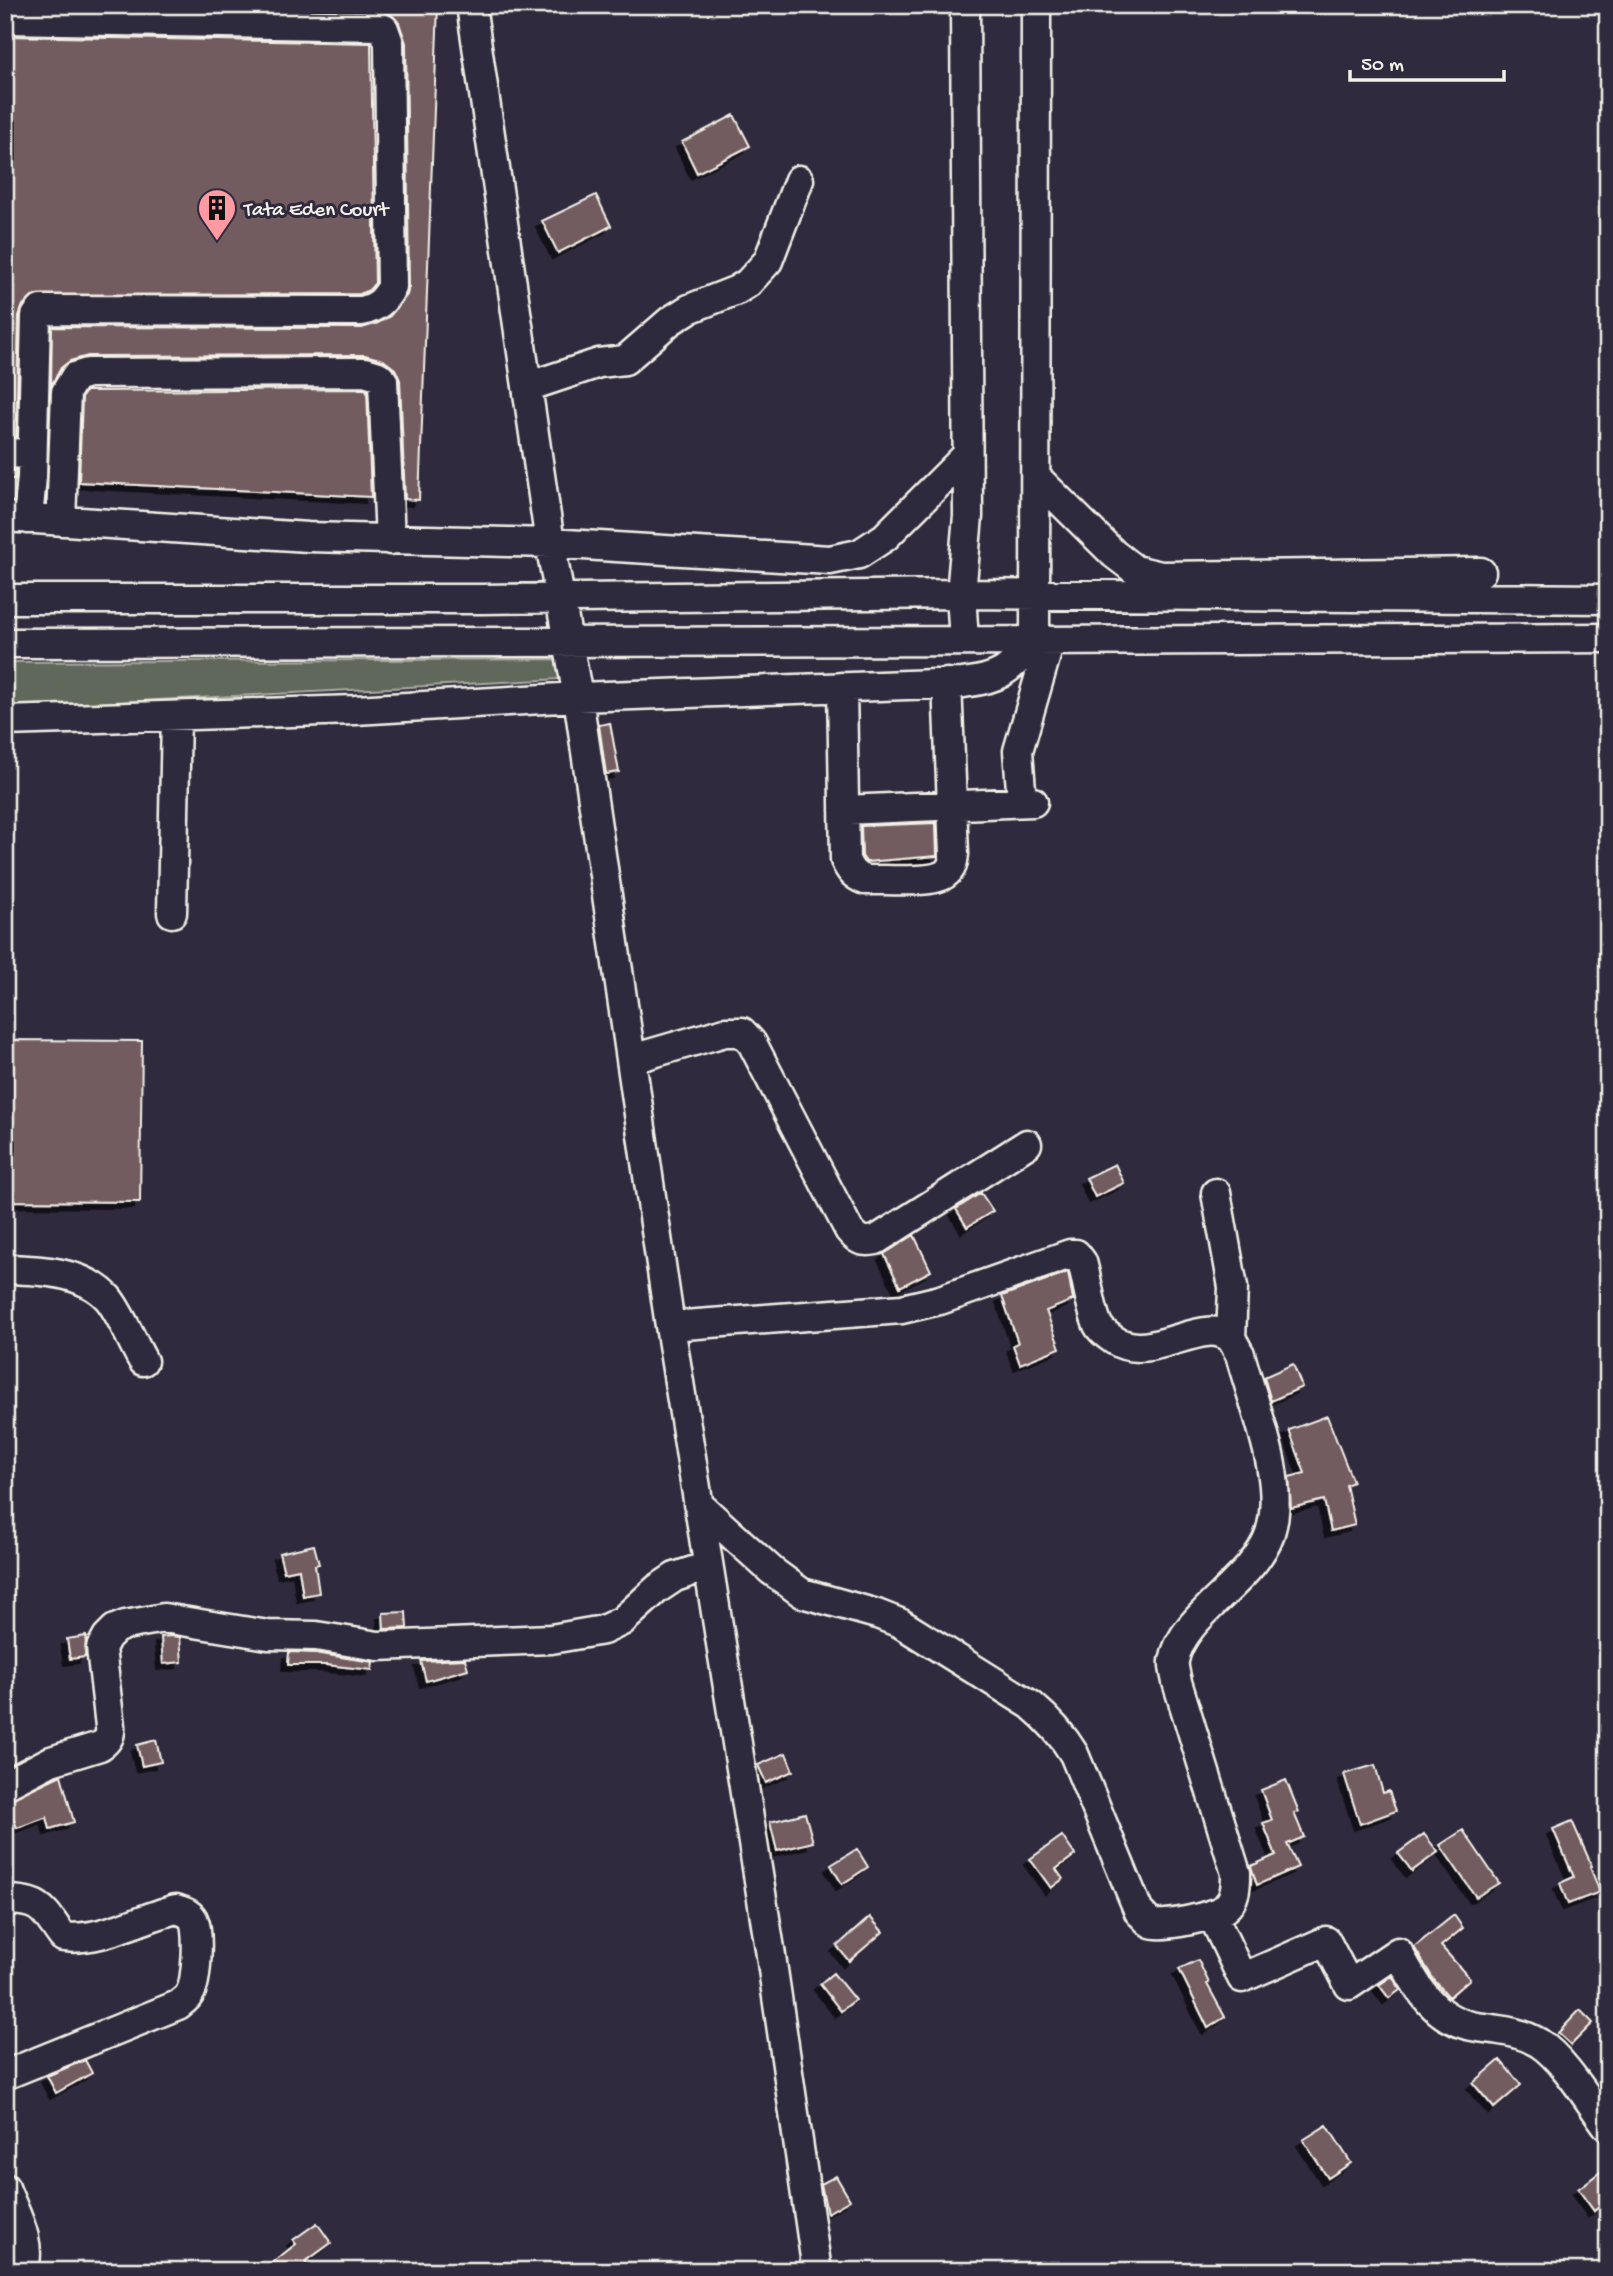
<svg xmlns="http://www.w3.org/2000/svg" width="1613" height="2276" viewBox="0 0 1613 2276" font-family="'Gochi Hand',sans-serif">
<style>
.green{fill:#61685b;stroke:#aaaca2;stroke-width:2}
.building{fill:#725b60;stroke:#f4f1e8;stroke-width:2;filter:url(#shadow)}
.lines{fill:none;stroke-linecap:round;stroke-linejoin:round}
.minor-casing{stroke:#f4f1e8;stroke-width:33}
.minor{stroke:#2f2a3d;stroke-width:28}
.labels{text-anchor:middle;stroke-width:6;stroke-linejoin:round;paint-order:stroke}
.poi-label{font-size:21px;fill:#f4f1e8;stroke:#2f2a3d;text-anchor:start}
</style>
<defs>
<filter id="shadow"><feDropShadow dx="-6" dy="6" stdDeviation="0" flood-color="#0009"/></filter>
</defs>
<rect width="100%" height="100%" fill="#2f2a3d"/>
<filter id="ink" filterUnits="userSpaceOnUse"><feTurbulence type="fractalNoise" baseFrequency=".0143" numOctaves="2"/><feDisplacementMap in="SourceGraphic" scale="14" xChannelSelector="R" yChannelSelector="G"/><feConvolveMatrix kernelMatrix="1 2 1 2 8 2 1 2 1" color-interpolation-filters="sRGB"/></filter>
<g filter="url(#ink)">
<path class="green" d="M561 659V679L5 708V662Z"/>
<path class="building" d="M158 5H438L419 500 405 499 400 380 395 369 383 360 365 355 88 356 70 361 61 368 51 386 52 327 362 328 378 323 390 316 407 295 409 287 406 43 399 23 391 14 378 9Z
M5 36 371 43 375 283 369 290 360 294 35 295 23 305 19 316 16 437 5 436Z
M734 115 750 146 697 173 682 142Z
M596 195 611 226 558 253 542 221Z
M363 389 367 390 371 497 79 482 82 397 86 391Z
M5 470H16L15 479H5Z
M610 723 619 772 606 774 599 725Z
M936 823 937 856 866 862 862 856 861 826Z
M5 1040 142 1041 140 1202 5 1201Z
M1115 1164 1124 1183 1095 1197 1086 1178Z
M981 1193 993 1211 967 1227 956 1209Z
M914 1235 931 1271 900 1287 884 1254Z
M1068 1272 1073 1300 1046 1311 1060 1348 1020 1364 1013 1345 1018 1343 1002 1296Z
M1293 1364 1302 1387 1271 1401 1264 1377Z
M1327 1416 1353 1482 1346 1485 1355 1525 1331 1531 1324 1500 1291 1508 1289 1477 1305 1473 1289 1430Z
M314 1545 319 1564 315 1565 319 1593 303 1596 299 1569 284 1572 279 1553Z
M406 1612 407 1628 384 1629 383 1613Z
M86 1636 85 1657 70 1659 67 1639Z
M170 1636 180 1637 182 1662 163 1664 161 1637Z
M289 1652 314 1653 373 1662 372 1670 326 1665H288Z
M465 1659 468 1669 426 1681 421 1661Z
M156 1740 161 1762 142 1766 137 1745Z
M786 1753 793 1771 766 1783 758 1765Z
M1375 1765 1383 1793 1389 1791 1396 1811 1360 1824 1344 1774Z
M61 1775 74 1822 50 1829 47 1817 17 1828 6 1801Z
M1286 1780 1299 1812 1294 1813 1304 1837 1287 1844 1298 1867 1257 1885 1251 1866 1276 1855 1263 1823 1272 1820 1261 1790Z
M805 1813 813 1842 777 1851 770 1822Z
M1572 1821 1592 1866 1590 1867 1600 1892 1568 1904 1560 1883 1574 1877 1553 1829Z
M1463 1830 1499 1883 1476 1897 1440 1845Z
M1424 1834 1438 1852 1412 1871 1398 1853Z
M1062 1836 1075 1855 1056 1869 1063 1879 1051 1888 1030 1859Z
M857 1849 868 1867 842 1884 831 1865Z
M1454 1915 1463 1928 1441 1946 1470 1979 1449 1997 1434 1980 1414 1947Z
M870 1917 883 1932 849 1961 837 1946Z
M1198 1960 1209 1983 1207 1984 1225 2017 1208 2028 1179 1969Z
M833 1973 855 2000 841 2011 820 1984Z
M1392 1976 1400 1990 1389 1998 1379 1985Z
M1580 2010 1593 2023 1571 2045 1558 2033Z
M85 2060 92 2073 56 2093 47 2076Z
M1500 2060 1521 2085 1494 2108 1473 2083Z
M1327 2125 1351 2163 1328 2178 1303 2140Z
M1608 2166V2200L1594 2211 1578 2189Z
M836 2176 850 2200 827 2213 821 2184Z
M317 2223 331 2243 305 2262 312 2271H261L296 2244 293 2240Z"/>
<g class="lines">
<defs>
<path id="minor" d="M471 5 550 543 578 697 670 1326 770 1949 817 2271
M5 19 378 26 384 29 389 43 392 287C384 301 378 307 362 311L41 310 36 316 32 477 28 519
M527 387 599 363 625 360 670 321 689 309 737 290 748 283 768 261 799 180
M5 453 31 454
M1037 478 1114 554 1135 570 1161 576 1481 572
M5 517 308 537 550 543 830 560 859 554 885 537 967 455
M61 521 66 392 75 377 88 373 365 372 378 376 383 381 390 540
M5 599H482L961 594 968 516 965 5
M964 641 961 594 1608 599
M5 643 1035 641 1036 5
M842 687 845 860C850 871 854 876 865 880 883 879 931 884 945 874 952 869 953 863 954 854L947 683
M5 721 355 710 578 697 963 683C1004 678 1008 670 1035 641L1608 638
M1022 802 1018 751 1050 641
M844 810 1033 802
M172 913 176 716
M632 1059 725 1032H742L752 1043 849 1230C857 1240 863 1243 876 1240L1027 1144
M1216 1193 1233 1287 1231 1339
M5 1269C40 1270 83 1271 108 1298 120 1312 133 1344 143 1361
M670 1326 902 1309 940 1300 1070 1254H1076L1082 1262C1087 1278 1091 1311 1098 1325 1101 1331 1108 1336 1114 1340 1151 1365 1207 1312 1232 1340 1235 1344 1237 1350 1240 1354 1253 1405 1287 1481 1270 1533 1253 1583 1182 1614 1174 1661 1173 1667 1176 1676 1177 1682L1236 1873C1236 1885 1236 1899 1225 1908 1216 1916 1163 1928 1151 1923 1147 1921 1143 1915 1139 1912L1074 1754C1062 1734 1049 1720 1031 1705L900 1623 877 1614 802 1593 772 1571 698 1504
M5 1785 51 1761 100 1746C108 1741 111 1736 110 1726L101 1648 107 1637 115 1629 125 1625 164 1618 268 1635 316 1636 378 1646 551 1639 603 1630 622 1621 657 1589 675 1577 708 1566
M5 1900C43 1900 43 1910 63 1937 99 1942 141 1918 176 1909 184 1912 191 1913 194 1921 199 1932 197 1982 190 1993 188 1998 183 2001 178 2005L5 2075
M1212 1914 1242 1978 1326 1941 1349 1985 1398 1952C1417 1987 1434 2021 1477 2027 1499 2030 1519 2031 1539 2043 1565 2060 1589 2102 1608 2127
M5 2188C15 2214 33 2243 23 2271"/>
</defs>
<use href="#minor" class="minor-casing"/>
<use href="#minor" class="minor"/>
</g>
</g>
<defs>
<symbol id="building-pin" viewBox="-11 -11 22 30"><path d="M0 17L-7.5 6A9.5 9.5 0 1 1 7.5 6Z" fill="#ff9aa2" stroke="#2f2a3d"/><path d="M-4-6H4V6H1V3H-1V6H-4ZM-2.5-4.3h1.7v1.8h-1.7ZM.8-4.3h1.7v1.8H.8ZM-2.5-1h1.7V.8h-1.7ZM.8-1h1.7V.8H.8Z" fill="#111"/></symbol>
</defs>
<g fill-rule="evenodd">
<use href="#building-pin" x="195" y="186" width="44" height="60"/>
</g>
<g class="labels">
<g class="poi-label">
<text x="244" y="215">Tata Eden Court</text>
</g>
</g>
<rect width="1613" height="2276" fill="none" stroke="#2f2a3d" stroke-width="28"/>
<rect x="14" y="14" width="1585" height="2248" fill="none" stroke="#f4f1e8" stroke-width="2.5" filter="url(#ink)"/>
<path d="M1350 70v10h154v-10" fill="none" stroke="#f4f1e8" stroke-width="3.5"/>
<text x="1361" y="70" font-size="21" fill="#f4f1e8" stroke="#2f2a3d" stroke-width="5" paint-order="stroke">50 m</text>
</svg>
